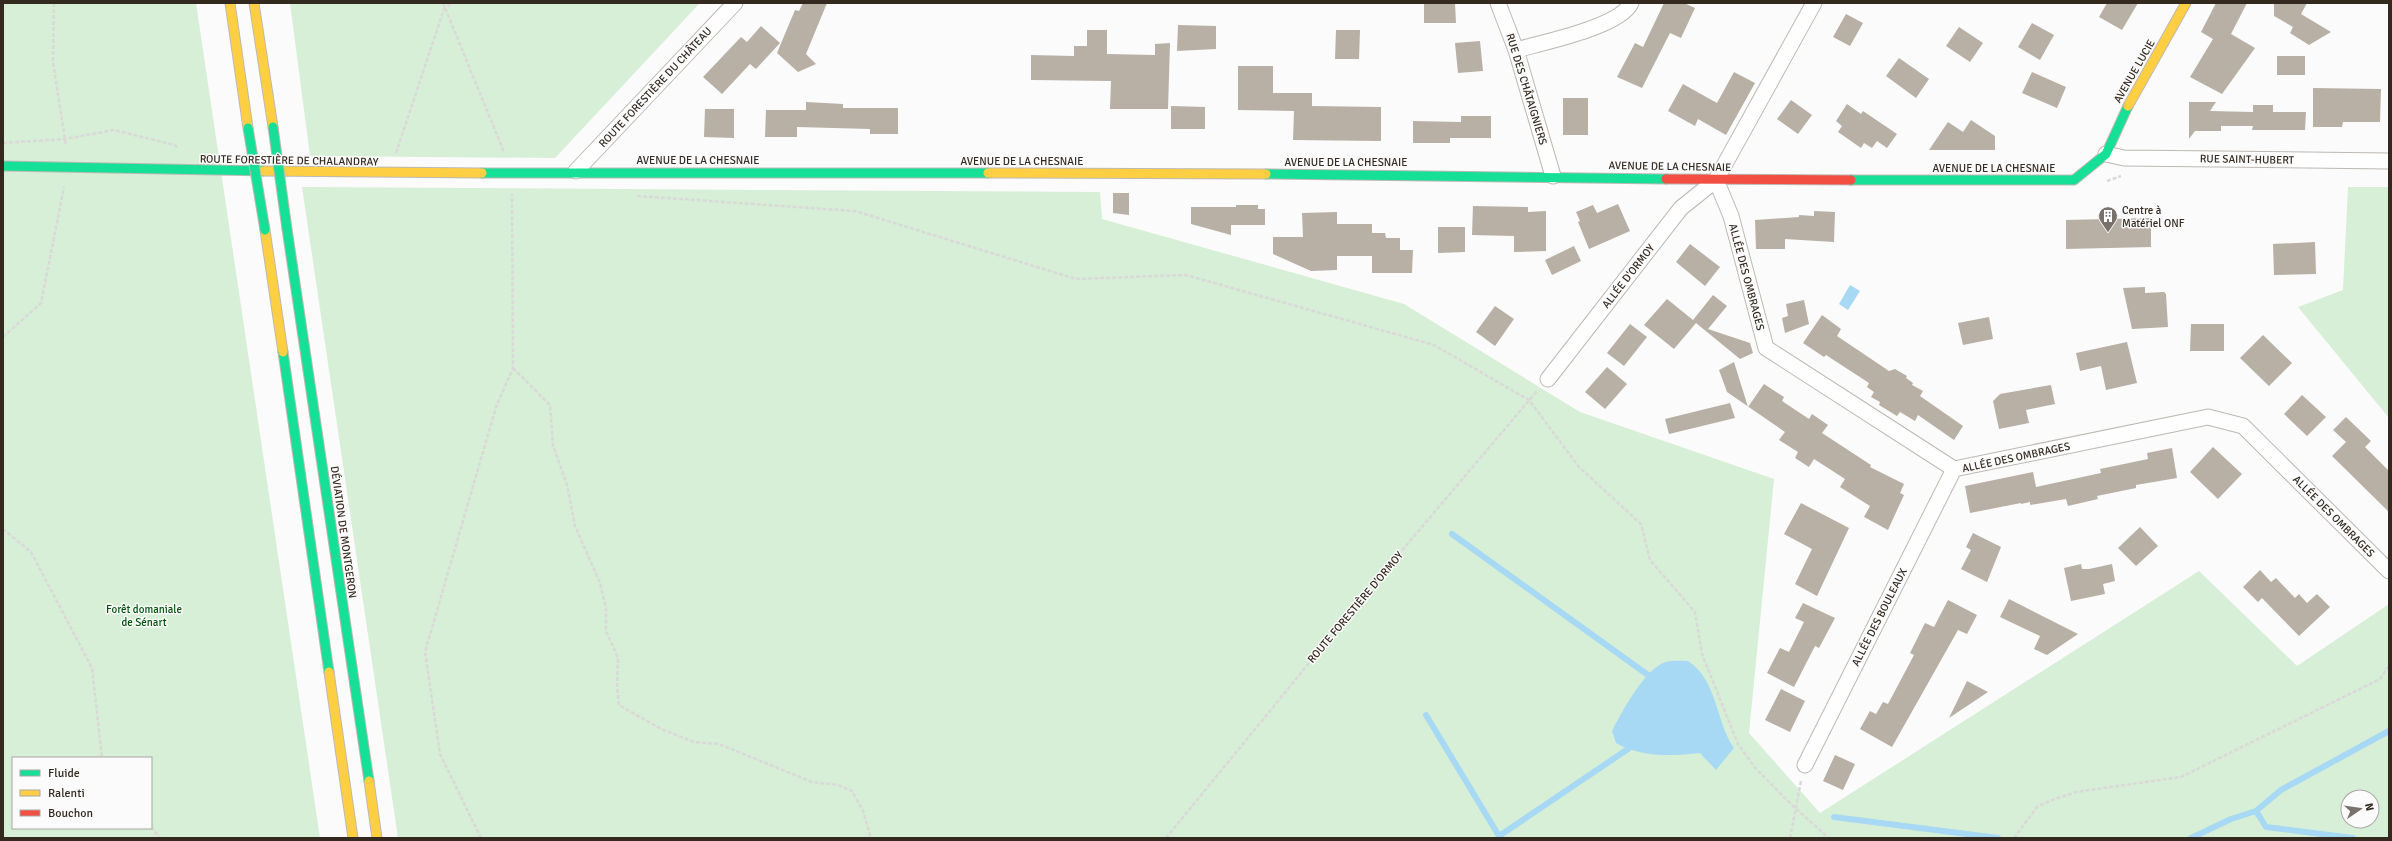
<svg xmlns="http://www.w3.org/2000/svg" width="2392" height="841" viewBox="0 0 2392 841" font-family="Signika,sans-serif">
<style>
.green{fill:#d7eed7;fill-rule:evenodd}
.water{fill:#a7d9f5}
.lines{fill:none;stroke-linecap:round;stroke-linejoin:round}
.stream{stroke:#a7d9f5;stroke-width:6}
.building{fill:#b8afa5}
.street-casing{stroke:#bdb8b3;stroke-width:17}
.fast-casing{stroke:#bdb8b3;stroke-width:11}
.slow-casing{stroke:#bdb8b3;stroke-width:11}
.jam-casing{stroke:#bdb8b3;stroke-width:11}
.path{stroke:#dad9d8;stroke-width:2.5;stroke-dasharray:4 2;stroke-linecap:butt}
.street{stroke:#fefefe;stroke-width:15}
.fast{stroke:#16e098;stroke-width:9}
.slow{stroke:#ffcf43;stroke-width:9}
.jam{stroke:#f24e42;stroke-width:9}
.fast-bridge-casing{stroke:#bdb8b3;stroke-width:11;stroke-linecap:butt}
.fast-bridge{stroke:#16e098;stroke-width:9}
.labels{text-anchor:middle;stroke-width:3;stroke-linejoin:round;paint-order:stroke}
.street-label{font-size:11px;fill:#33291f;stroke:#fbfbfb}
.poi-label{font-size:11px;fill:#33291f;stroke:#fbfbfb;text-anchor:start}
.park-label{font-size:11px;fill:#00500a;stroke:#fbfbfb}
</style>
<rect width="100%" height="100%" fill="#fbfbfb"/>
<path class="green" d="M3 3H196L320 838H3ZM13 758H151V828H13Z
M290 3H700L555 158 310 156Z
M302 187 1100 192 1102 219 1404 304 1580 412 1774 479 1749 733 1820 813 2199 571 2297 666 2389 604V838H398ZM2348 797H2372V821H2348Z
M2348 187H2389V418L2298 307 2343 290Z"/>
<path class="water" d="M1850 285 1860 291 1848 310 1839 304Z
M1688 661C1718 681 1715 720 1734 748L1716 770 1700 753C1671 756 1643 758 1616 743L1612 731C1621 713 1644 671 1663 663 1670 660 1681 661 1688 661Z"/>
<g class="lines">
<path class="stream" d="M1452 534 1648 675
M1426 715 1499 836 1628 749
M2256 811 2266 827 2353 838
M1834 817 1998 838
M2191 838 2231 819 2256 811 2281 790 2389 731"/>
</g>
<path class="building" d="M803 3H827L806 54 816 64 798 72 777 53 795 10 799 11Z
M1424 3H1455L1456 23H1424Z
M1664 3H1684L1695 8 1681 38 1670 33 1642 88 1617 77 1635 43 1643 47Z
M2107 3H2138L2122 30 2099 17Z
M2216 3H2247L2231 34 2255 48 2222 94 2190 77 2213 39 2201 32Z
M2274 3H2307L2301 14 2331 32 2309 45 2290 33 2293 27 2274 16Z
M1846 14 1863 23 1850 46 1833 37Z
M2032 23 2054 35 2040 60 2018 47Z
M1178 25 1216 26V49L1177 51Z
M761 26 780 43 756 69 750 64 722 94 703 77 741 37 747 42Z
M1959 27 1983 43 1970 62 1946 46Z
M1087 30H1107V54L1155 55V44L1170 43 1168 109H1110L1111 81 1031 80V55L1074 56V46H1087Z
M1336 30H1360L1359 59H1335Z
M1480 41 1483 71 1458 73 1455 43Z
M2277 56H2305V75H2277Z
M1899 58 1929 79 1916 98 1886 76Z
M1238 66H1273V93H1312V106L1381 107V141L1293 140 1294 111 1238 110Z
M1734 72 1755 83 1726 135 1698 119 1695 126 1668 111 1683 84 1717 103Z
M2032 72 2066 87 2057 108 2022 93Z
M2313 88 2381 89 2380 122H2343L2342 127H2313Z
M1563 98H1588V135H1563Z
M1791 100 1812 115 1798 134 1777 119Z
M806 102 843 104V108H898V134H870V129L797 127V137H765L766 110H806Z
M2189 102H2216L2210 111 2253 112V105H2273V112H2306L2305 130H2252L2253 126H2221V131H2195L2189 139Z
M1847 104 1861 114 1863 111 1897 134 1887 148 1877 141 1872 148 1864 143 1861 148 1838 132 1842 126 1836 121Z
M1171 106 1205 107V129H1171Z
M705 109H734V138L704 137Z
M1461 116H1491V138H1450V143H1413V121L1461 122Z
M1971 120 1995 136V150H1929L1948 122 1963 132Z
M1113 193H1129V215L1113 213Z
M1618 204 1630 231 1589 249 1578 222 1580 221 1576 212 1593 205 1597 213Z
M1236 205H1258V209H1265V225H1231V235L1191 224V207H1236Z
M1473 206 1528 207V212L1546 211V251L1514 252V236L1472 235Z
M1814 211 1835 212 1834 242 1785 239V249H1756L1755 220 1799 217V215L1814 216Z
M1337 212V224H1372V233H1385L1386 238H1400V250H1413L1412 273H1372V256H1337V270L1311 271 1273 254V237H1303L1302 213Z
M2151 218V247L2066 249V220Z
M1438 227H1465V252L1438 253Z
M2315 242 2316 274 2274 275 2273 244Z
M1690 244 1720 267 1705 286 1676 262Z
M1574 246 1581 261 1552 275 1545 260Z
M2145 287V293L2164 292 2166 294 2168 327 2132 329 2123 288Z
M1713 295 1727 306 1708 329 1750 343 1753 353 1740 359 1696 323 1674 349 1644 325 1667 299 1693 320Z
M1804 300 1809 324 1785 333 1782 318 1788 316 1786 304Z
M1495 306 1514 319 1495 346 1476 332Z
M1822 315 1841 329 1837 336 1889 371 1895 369 1907 376 1906 378 1913 383 1912 385 1923 391 1920 396 1963 426 1954 440 1918 415 1915 421 1900 412 1897 416 1879 405 1880 402 1871 397 1874 392 1867 387 1869 383 1826 355 1824 357 1803 343Z
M1989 317 1993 339 1963 345 1958 323Z
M1630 324 1647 337 1624 366 1607 353Z
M2191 324H2224V351H2190Z
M2263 335 2292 363 2269 386 2240 358Z
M2127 342 2137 383 2106 390 2101 366 2080 371 2076 353Z
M1734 362 1748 407 1764 384 1784 397 1782 401 1809 419 1812 414 1828 425 1822 433 1871 465 1870 467 1904 484 1900 493 1904 495 1888 530 1864 517 1870 506 1840 487 1845 479 1814 459 1809 467 1795 458 1798 452 1779 440 1785 432 1727 392 1719 370Z
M1607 367 1627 384 1605 409 1585 392Z
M2051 385 2055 404 2026 410 2029 423 1999 429 1993 401 2000 394Z
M2302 395 2326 417 2307 436 2284 414Z
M1730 403 1735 418 1669 434 1665 419Z
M2346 417 2371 441 2365 447 2389 471V512L2332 456 2346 442 2333 430Z
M2213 447 2242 474 2218 499 2190 472Z
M2172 448 2177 478 2136 485V488L2097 496 2098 499 2068 506 2066 499 2030 505V502L2021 504V503L1970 513 1965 486 2033 472 2036 487 2101 473 2100 469 2148 459 2147 453Z
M1801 503 1849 528 1817 596 1795 584 1812 549 1784 534Z
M2140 527 2158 546 2136 566 2118 548Z
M1973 533 2001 547 1987 582 1961 569 1971 550 1966 547Z
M2081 564 2082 569H2089L2112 564 2115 581 2103 584 2105 594 2071 601 2064 568Z
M2260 570 2271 582 2276 578 2295 598 2299 594 2307 603 2317 594 2330 607 2299 636 2262 598 2258 602 2243 587Z
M2009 599 2078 634 2047 655 2034 649 2040 636 2000 617Z
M1948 600 1977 615 1967 634 1958 630 1892 747 1860 729 1870 711 1876 714 1883 702 1888 704 1914 655 1910 653 1925 623 1934 627Z
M1803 603 1835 618 1819 648 1815 646 1794 687 1767 673 1780 648 1789 652 1804 622 1795 618Z
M1967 681 1988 692 1949 718Z
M1781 689 1805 701 1790 732 1765 720Z
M1835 755 1855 764 1843 790 1823 781Z"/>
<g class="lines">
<defs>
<path id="street" d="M1498 3 1516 50 1553 176
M1516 50C1541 43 1620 27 1631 3
M2106 154 2124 158 2389 161
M576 171 735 3
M1716 180 1731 216 1766 348 1954 469 2208 417 2243 426 2389 571
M1548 379 1681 208 1716 180 1814 3
M1805 765 1954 469"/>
<path id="fast" d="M3 166 263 171
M482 173H988
M1266 174 1666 179
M1851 180H2074L2106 154 2128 106
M287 229 369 781
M283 352 329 672"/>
<path id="slow" d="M230 3 248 128
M254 3 273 127
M2128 106 2186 3
M263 171 482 173
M988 173 1266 174
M265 230 283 352
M329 672 353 838
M369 781 377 838"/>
<path id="jam" d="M1666 179 1851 180"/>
</defs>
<use href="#street" class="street-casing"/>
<use href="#fast" class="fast-casing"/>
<use href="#slow" class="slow-casing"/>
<use href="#jam" class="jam-casing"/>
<path class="path" d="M54 3 53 62 66 146
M443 3 504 152
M3 143 65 139 114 130 175 145 178 149
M396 153 444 9 452 3
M2107 181 2121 176
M637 196 855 211 1076 279 1186 275 1434 345 1529 400 1579 467 1641 524 1650 560 1695 612 1702 654 1738 744 1756 769 1795 808 1829 838
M3 337 41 303 64 187
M513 368 550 405 553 445 567 485 575 526 600 583 606 608V631L618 658 617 688 619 705 661 729 694 742 719 744 812 782 838 785 852 791 863 811 871 838
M3 529 31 552 92 668 102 758
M151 827 160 838
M481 838 440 754 425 652 496 407 513 368 512 194
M1166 838 1377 580 1537 391
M1790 838 1801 781
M2014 838 2037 807 2049 801 2076 792 2181 777 2380 679 2389 666"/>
<use href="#street" class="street"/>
<use href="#fast" class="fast"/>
<use href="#slow" class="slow"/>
<use href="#jam" class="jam"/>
<defs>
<path id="fast-bridge" d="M273 127 287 229
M248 128 265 230"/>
</defs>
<use href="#fast-bridge" class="fast-bridge-casing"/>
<use href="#fast-bridge" class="fast-bridge"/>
</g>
<defs>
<symbol id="building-pin" viewBox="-11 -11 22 30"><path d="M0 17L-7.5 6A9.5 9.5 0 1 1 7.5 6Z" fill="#79726c" stroke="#fbfbfb"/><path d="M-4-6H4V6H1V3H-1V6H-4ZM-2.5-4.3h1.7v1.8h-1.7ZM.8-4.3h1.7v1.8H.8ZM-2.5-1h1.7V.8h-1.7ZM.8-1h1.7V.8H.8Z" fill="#fff"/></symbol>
</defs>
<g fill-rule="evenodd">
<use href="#building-pin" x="2097" y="205" width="22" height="30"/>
</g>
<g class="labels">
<g class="street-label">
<text transform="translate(2134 71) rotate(-60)" y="4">AVENUE LUCIE</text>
<text transform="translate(655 87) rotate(-47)" y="4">ROUTE FORESTIÈRE DU CHÂTEAU</text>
<text transform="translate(1527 89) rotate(73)" y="4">RUE DES CHÂTAIGNIERS</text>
<text transform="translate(2247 159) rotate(1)" y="4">RUE SAINT-HUBERT</text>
<text transform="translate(289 160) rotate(1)" y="4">ROUTE FORESTIÈRE DE CHALANDRAY</text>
<text x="698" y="164">AVENUE DE LA CHESNAIE</text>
<text x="1022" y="165">AVENUE DE LA CHESNAIE</text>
<text x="1346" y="166">AVENUE DE LA CHESNAIE</text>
<text transform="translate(1670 166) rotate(1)" y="4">AVENUE DE LA CHESNAIE</text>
<text x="1994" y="172">AVENUE DE LA CHESNAIE</text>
<text transform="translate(1628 276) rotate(-52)" y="4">ALLÉE D'ORMOY</text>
<text transform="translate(1747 277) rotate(75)" y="4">ALLÉE DES OMBRAGES</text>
<text transform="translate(2016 457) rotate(-12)" y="4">ALLÉE DES OMBRAGES</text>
<text transform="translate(2334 516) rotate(45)" y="4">ALLÉE DES OMBRAGES</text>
<text transform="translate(344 532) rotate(82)" y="4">DÉVIATION DE MONTGERON</text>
<text transform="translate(1355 607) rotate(-50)" y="4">ROUTE FORESTIÈRE D'ORMOY</text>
<text transform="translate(1879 617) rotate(-63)" y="4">ALLÉE DES BOULEAUX</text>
</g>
<g class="poi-label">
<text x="2122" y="214">Centre à<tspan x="2122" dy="13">Matériel ONF</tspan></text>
</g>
<g class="park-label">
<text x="144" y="613">Forêt domaniale<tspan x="144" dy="13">de Sénart</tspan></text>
</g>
</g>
<rect width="2392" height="841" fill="none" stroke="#33291f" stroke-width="8"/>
<rect x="12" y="757" width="140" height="72" fill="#fbfbfb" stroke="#aba7a3"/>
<rect x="20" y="770" width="20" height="6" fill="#16e098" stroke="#aba7a3"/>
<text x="48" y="777" font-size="12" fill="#33291f">Fluide</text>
<rect x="20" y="790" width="20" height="6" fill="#ffcf43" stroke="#aba7a3"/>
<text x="48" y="797" font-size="12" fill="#33291f">Ralenti</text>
<rect x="20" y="810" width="20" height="6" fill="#f24e42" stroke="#aba7a3"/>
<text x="48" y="817" font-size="12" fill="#33291f">Bouchon</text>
<g transform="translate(2360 809) rotate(77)"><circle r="19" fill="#fbfbfb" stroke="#aba7a3"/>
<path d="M0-3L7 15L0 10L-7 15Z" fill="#79726c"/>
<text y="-6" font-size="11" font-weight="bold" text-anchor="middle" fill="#33291f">N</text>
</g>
</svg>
